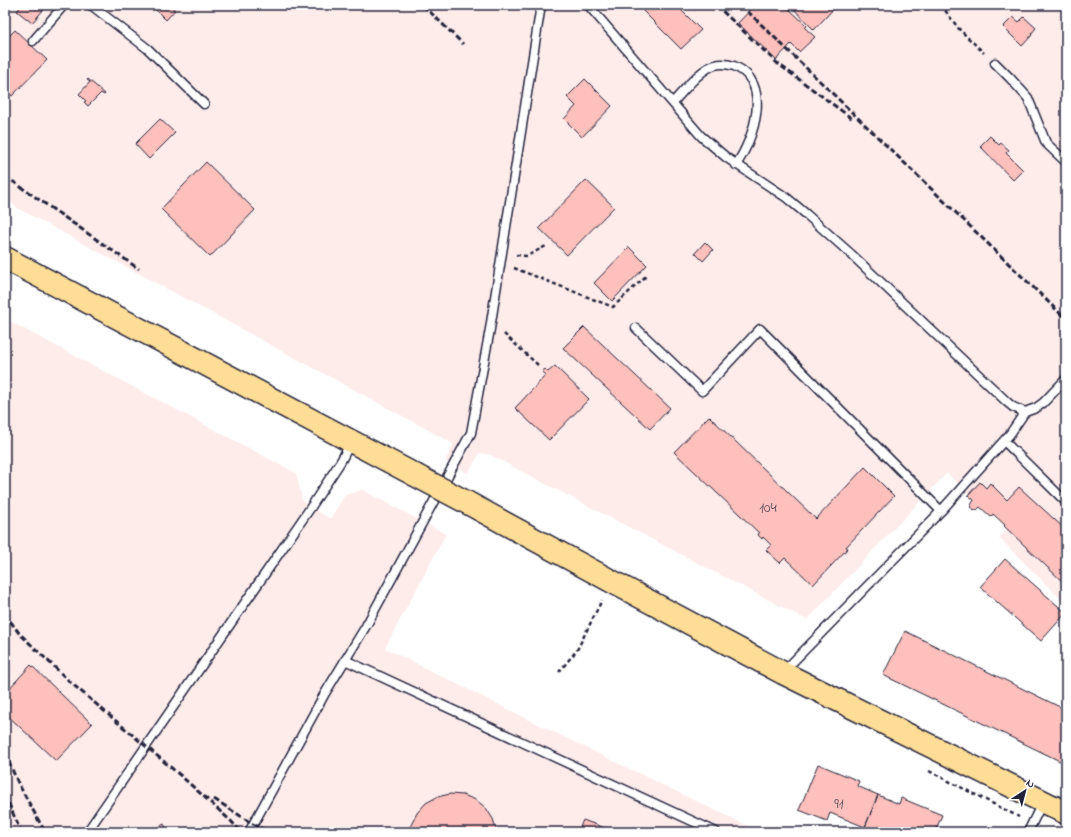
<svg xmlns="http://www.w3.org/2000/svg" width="1071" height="837" viewBox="0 0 1071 837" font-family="'Indie Flower',sans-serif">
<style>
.built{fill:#feeceb}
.building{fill:#fdc0bc;stroke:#22223b}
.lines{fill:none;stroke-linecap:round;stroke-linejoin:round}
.service-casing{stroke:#22223b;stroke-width:11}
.primary-casing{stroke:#22223b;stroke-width:25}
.path{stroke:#22223b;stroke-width:2.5;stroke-dasharray:4 3;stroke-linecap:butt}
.service{stroke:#fff;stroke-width:8}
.primary{stroke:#fedd96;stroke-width:22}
.rail{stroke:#22223b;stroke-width:3;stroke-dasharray:6 3;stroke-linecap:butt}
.primary-bridge-casing{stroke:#22223b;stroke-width:25;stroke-linecap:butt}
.primary-bridge{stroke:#fedd96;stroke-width:22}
.labels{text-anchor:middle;stroke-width:3.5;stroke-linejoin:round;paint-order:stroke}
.number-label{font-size:15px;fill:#594a5b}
</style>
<rect width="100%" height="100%" fill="#fff"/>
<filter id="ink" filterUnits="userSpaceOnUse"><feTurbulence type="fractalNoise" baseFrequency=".025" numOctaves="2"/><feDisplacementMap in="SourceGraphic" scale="8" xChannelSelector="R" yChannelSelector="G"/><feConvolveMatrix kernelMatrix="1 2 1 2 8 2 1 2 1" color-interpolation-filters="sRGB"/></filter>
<g filter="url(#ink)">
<path class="built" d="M5 5H1066V604L999 538 1007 530 1004 526V525L994 514 991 517 981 507 977 510 972 509 971 505 974 500 947 473 807 620 490 455 480 453 468 473 445 461 454 444 19 209 5 198Z
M5 319 296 473 303 502 330 519 345 495 362 490 446 534 385 648 572 741 760 832H5Z"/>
<path class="building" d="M22 5H41L45 8 32 23 17 11Z
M151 5H169L175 10 166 20Z
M637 5H676L701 30 681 49Z
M755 5H785L807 26 805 28 815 37 799 52 791 44 776 60 738 23Z
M790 5H837L814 30Z
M1013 17 1019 22 1024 17 1036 28 1031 34 1032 35 1022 46 1003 27Z
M15 30 47 60 12 96 5 90V40Z
M88 79 105 94 104 95 101 93 88 106 84 102 86 101 79 94 90 82 87 80Z
M585 79 612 106 582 137 564 119 576 106 567 97Z
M160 119 175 133 149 159 135 144Z
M990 136 999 145 1001 143 1009 150 1006 153 1023 170 1013 180 980 146Z
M206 162 255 210 210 257 161 209Z
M586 180 614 207 567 255 539 228Z
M705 242 713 250 703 261 695 253Z
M629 247 647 265 612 301 594 283Z
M584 327 670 408 650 429 563 348Z
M555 366 589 399 549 440 515 408 546 375 542 371 544 370 545 369 548 372Z
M709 416 816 519 865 467 894 496 846 547 848 548 813 585 785 558 780 563 766 550 771 545 763 537 762 539 758 535 759 533 674 452Z
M980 482 986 488 990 483 1007 500 1019 487 1066 530V585L1004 526 1005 525 993 514 991 517 980 507 977 510 972 509 971 505 974 500 968 495Z
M1005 559 1066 613 1041 641 980 587Z
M905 631 1066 710V764L883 675Z
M31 665 92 724 56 761 5 713V693Z
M818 764 859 781 857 786 878 795 865 827 830 813 827 821 799 810Z
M450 794 463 795 476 800 486 808 493 819 497 832H410L411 825 417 813 426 803 437 797Z
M878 795 899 804 901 798 942 815 935 832H877L865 827Z
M583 820 616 832H578Z
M164 824 168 832H150Z"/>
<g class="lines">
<defs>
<path id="service" d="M91 5 148 49 204 104
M588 5 701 136 727 158 787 198 806 214 851 254 1007 402 1013 407 1025 412
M33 41 64 5
M995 63 1010 78 1028 98 1046 143 1066 162
M673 102C684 91 694 76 708 68 716 63 725 63 734 66 773 82 754 139 736 165
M636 328 702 391 760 329 941 511
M1004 441 1066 502
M345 660 716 832
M783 672 941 511 1010 434 1025 412 1036 408 1043 403 1066 379
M87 832 311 507 341 461 351 442
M249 832 324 695 366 626 471 433 490 329 541 5
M1028 832 1042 803"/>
<path id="primary" d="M5 258 415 475
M466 502 611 581 783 673 1066 813"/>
</defs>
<use href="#service" class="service-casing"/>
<use href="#primary" class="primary-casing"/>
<path class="path" d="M941 5 959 29 984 53
M516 255 527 256 546 246
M514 268 613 307 646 276
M504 334 538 365
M559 672 577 650 602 600
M929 771 1019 817"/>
<use href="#service" class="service"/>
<use href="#primary" class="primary"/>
<path class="rail" d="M423 5 463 44
M716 5 777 63 854 120
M741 5 1066 319
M1059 5 1066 12
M5 176 139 269
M5 614 19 633 70 682 181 776 231 821 241 832
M5 753 18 783 45 832
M5 795 21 832
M214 799 253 824 270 832"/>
<defs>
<path id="primary-bridge" d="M415 475 466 502"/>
</defs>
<use href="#primary-bridge" class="primary-bridge-casing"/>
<use href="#primary-bridge" class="primary-bridge"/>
</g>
</g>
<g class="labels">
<g class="number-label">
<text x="768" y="512">104</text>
<text x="839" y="808">91</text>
</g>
</g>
<rect width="1071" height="837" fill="none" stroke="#fff" stroke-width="20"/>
<rect x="10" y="10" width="1051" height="817" fill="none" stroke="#22223b" stroke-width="1.5" filter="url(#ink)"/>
<g transform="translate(1025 791) rotate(36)" stroke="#ffffff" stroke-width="3" paint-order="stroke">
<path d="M0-3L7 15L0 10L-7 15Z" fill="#22223b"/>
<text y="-6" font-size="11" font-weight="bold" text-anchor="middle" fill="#22223b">N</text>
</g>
</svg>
